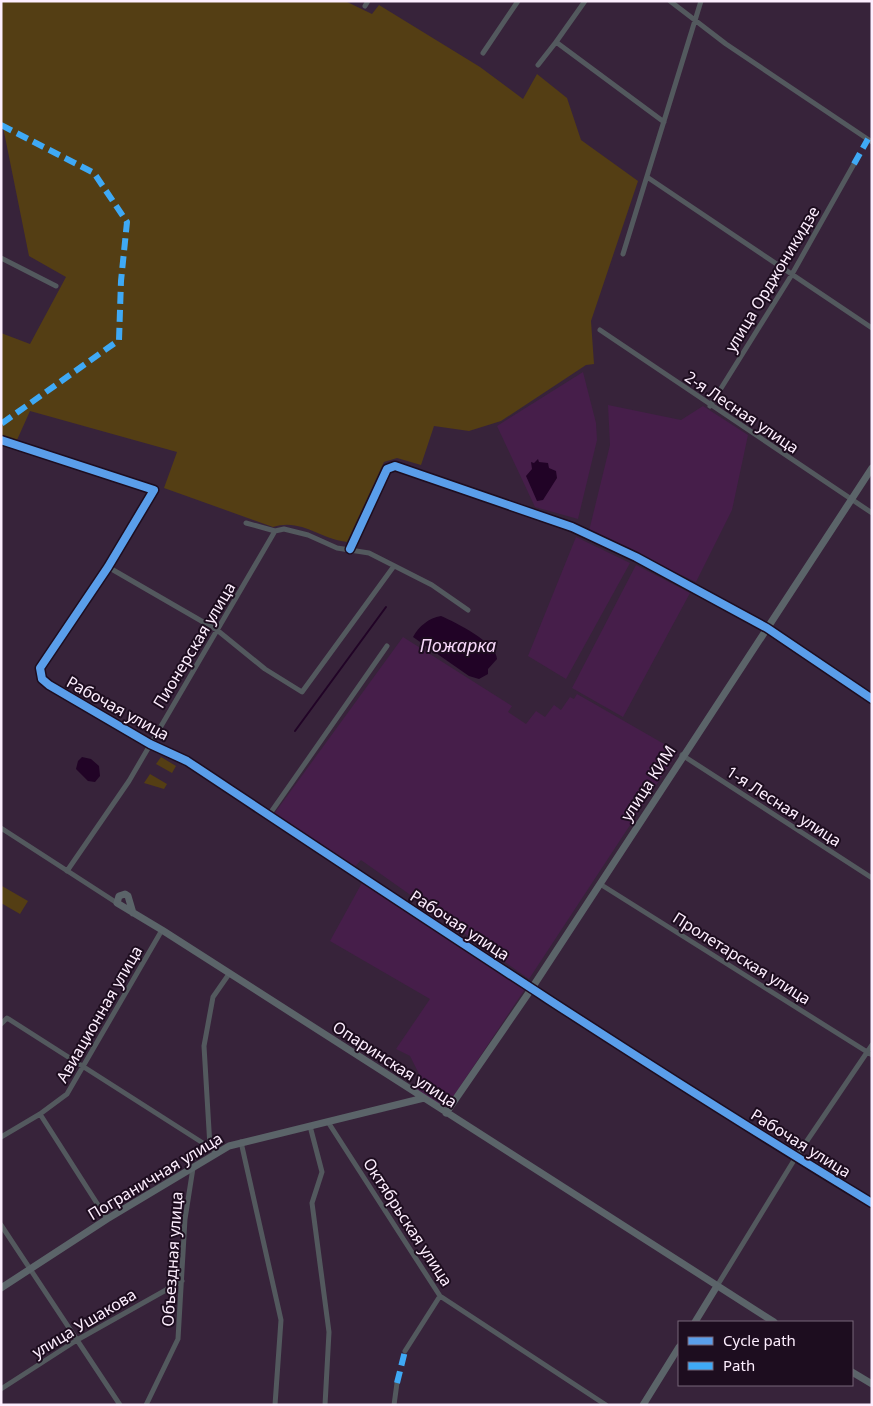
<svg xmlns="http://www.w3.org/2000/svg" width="873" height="1406" viewBox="0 0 873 1406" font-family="'Noto Sans',sans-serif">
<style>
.built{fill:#461e4a}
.green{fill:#543e14}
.water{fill:#210326}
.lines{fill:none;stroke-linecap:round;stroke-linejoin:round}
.stream{stroke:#210326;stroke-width:2}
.street{stroke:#53595e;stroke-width:5}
.secondary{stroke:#5b6469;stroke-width:7}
.quiet{stroke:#3fa9f5;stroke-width:6;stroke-dasharray:12 6;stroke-linecap:butt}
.cycleway-casing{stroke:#1d0d1f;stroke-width:11}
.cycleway{stroke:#5a9eea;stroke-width:8}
.labels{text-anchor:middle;stroke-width:4;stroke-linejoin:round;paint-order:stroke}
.street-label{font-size:16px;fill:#fdeefe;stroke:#1d0d1f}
.water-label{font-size:18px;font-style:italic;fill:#f6d8f9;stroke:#1d0d1f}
</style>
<rect width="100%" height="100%" fill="#37233a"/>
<path class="built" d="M583 372 596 423 597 440 578 519 535 507 497 426Z
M608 405 681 420 703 406 748 435 732 510 696 582 589 531 610 445Z
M576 537 630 563 566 679 528 656Z
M636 565 690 593 623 717 572 688Z
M403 637 512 706 508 712 526 724 536 711 545 717 554 705 561 710 570 697 574 699 577 694 678 752 529 979 361 860 355 867 274 814Z
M363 881 525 989 445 1109 415 1088 421 1078 410 1056 396 1049 430 999 330 941Z"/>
<path class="green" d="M1 1H345L372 14 379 5 480 67 523 99 537 74 567 98 581 140 638 181 591 321 594 364 586 365 501 421 469 431 434 426 421 465 397 458 384 462 347 542C320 539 301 518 273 527L164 488 177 452 30 411 17 440 1 436V333L30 344 66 277 29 256 1 117Z
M161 757 176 766 172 773 156 764Z
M150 774 167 784 164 789 144 783Z
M2 886 28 901 20 914 1 903Z"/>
<path class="water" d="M538 459 539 462 548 463 549 468 556 471 557 478 543 500 537 501 526 476 532 469 531 462 534 463Z
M441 616C455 622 497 643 497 659L488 669V674L479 679 469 676 413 637C419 626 429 618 441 616Z
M82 757 91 759 99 766 100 776 95 782 88 781 76 769 78 761Z"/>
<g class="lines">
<path class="stream" d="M295 731 386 607"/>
<path class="street" d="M670 1 726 44 872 142
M365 6 368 1
M556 42 585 1
M483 53 518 1
M538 65 556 42 664 122
M647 177 872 328
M623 254 701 1
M1 258 56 286
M600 330 872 513
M710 406 791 276 854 164
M1 440 154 490 108 567 40 668 42 679 49 685 150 744 187 761C413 911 639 1062 872 1203
M246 523 275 531 284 529 308 535 337 548 369 553 432 585 468 610
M350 549 387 469 395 466 572 527 636 557 767 628 872 699
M108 567 217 630 265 669 302 692 394 566
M682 755 872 878
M269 815 387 646
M1 828 117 903
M67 871 129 781 275 531
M600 884 872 1055
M1 1024 7 1018 217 1152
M40 1114 107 1219
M328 1122 440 1296 606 1405
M310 1126 322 1172 312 1203 329 1332 325 1405
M1 1137 40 1114 67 1094 162 930
M241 1142 281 1320 275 1405
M210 1147 204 1046 213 997 229 974
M1 1225 120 1405
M717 1286 796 1157 872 1045
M405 1351 440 1296
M1 1389 77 1340 182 1281
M146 1405 178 1339 185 1219 193 1168
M394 1405 397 1383"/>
<path class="secondary" d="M133 913 128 896 125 894 119 896 117 903 162 930 774 1322
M446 1113 532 988 872 468
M1 1288 107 1219 229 1146 424 1098
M695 1322 717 1286
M852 1372 872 1384
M643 1405 679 1347"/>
<path class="quiet" d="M1 125 94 173 127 222 121 281 119 340 1 424
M854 164 868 139
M397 1383 405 1351"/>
<defs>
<path id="cycleway" d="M1 440 154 490 108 567 40 668 42 679 49 685 150 744 187 761C413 911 639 1062 872 1203
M350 549 387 469 395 466 572 527 636 557 767 628 872 699"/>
</defs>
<use href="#cycleway" class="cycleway-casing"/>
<use href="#cycleway" class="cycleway"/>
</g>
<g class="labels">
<g class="street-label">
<text transform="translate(772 279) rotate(-59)" y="6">улица Орджоникидзе</text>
<text transform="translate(742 412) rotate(34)" y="6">2-я Лесная улица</text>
<text transform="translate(194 645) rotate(-59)" y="6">Пионерская улица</text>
<text transform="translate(118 708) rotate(29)" y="6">Рабочая улица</text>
<text transform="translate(648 783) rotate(-57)" y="6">улица КИМ</text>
<text transform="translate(784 806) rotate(33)" y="6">1-я Лесная улица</text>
<text transform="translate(460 925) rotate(33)" y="6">Рабочая улица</text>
<text transform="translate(742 958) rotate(32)" y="6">Пролетарская улица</text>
<text transform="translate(99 1014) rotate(-60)" y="6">Авиационная улица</text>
<text transform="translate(395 1064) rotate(33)" y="6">Опаринская улица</text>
<text transform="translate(801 1143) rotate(32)" y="6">Рабочая улица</text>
<text transform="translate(155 1176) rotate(-31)" y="6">Пограничная улица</text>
<text transform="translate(408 1222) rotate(57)" y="6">Октябрьская улица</text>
<text transform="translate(172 1259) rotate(-86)" y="6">Объездная улица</text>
<text transform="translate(84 1323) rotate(-31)" y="6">улица Ушакова</text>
</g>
<g class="water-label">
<text x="458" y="652">Пожарка</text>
</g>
</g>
<rect width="873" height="1406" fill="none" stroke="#fdeefe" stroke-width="5"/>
<rect x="678" y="1321" width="175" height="65" fill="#1d0d1f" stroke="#776778"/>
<rect x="688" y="1337" width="25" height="8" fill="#5a9eea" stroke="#776778"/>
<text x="723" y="1346" font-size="15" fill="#fdeefe">Cycle path</text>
<rect x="688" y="1362" width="25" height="8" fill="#3fa9f5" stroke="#776778"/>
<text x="723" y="1371" font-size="15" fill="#fdeefe">Path</text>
</svg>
